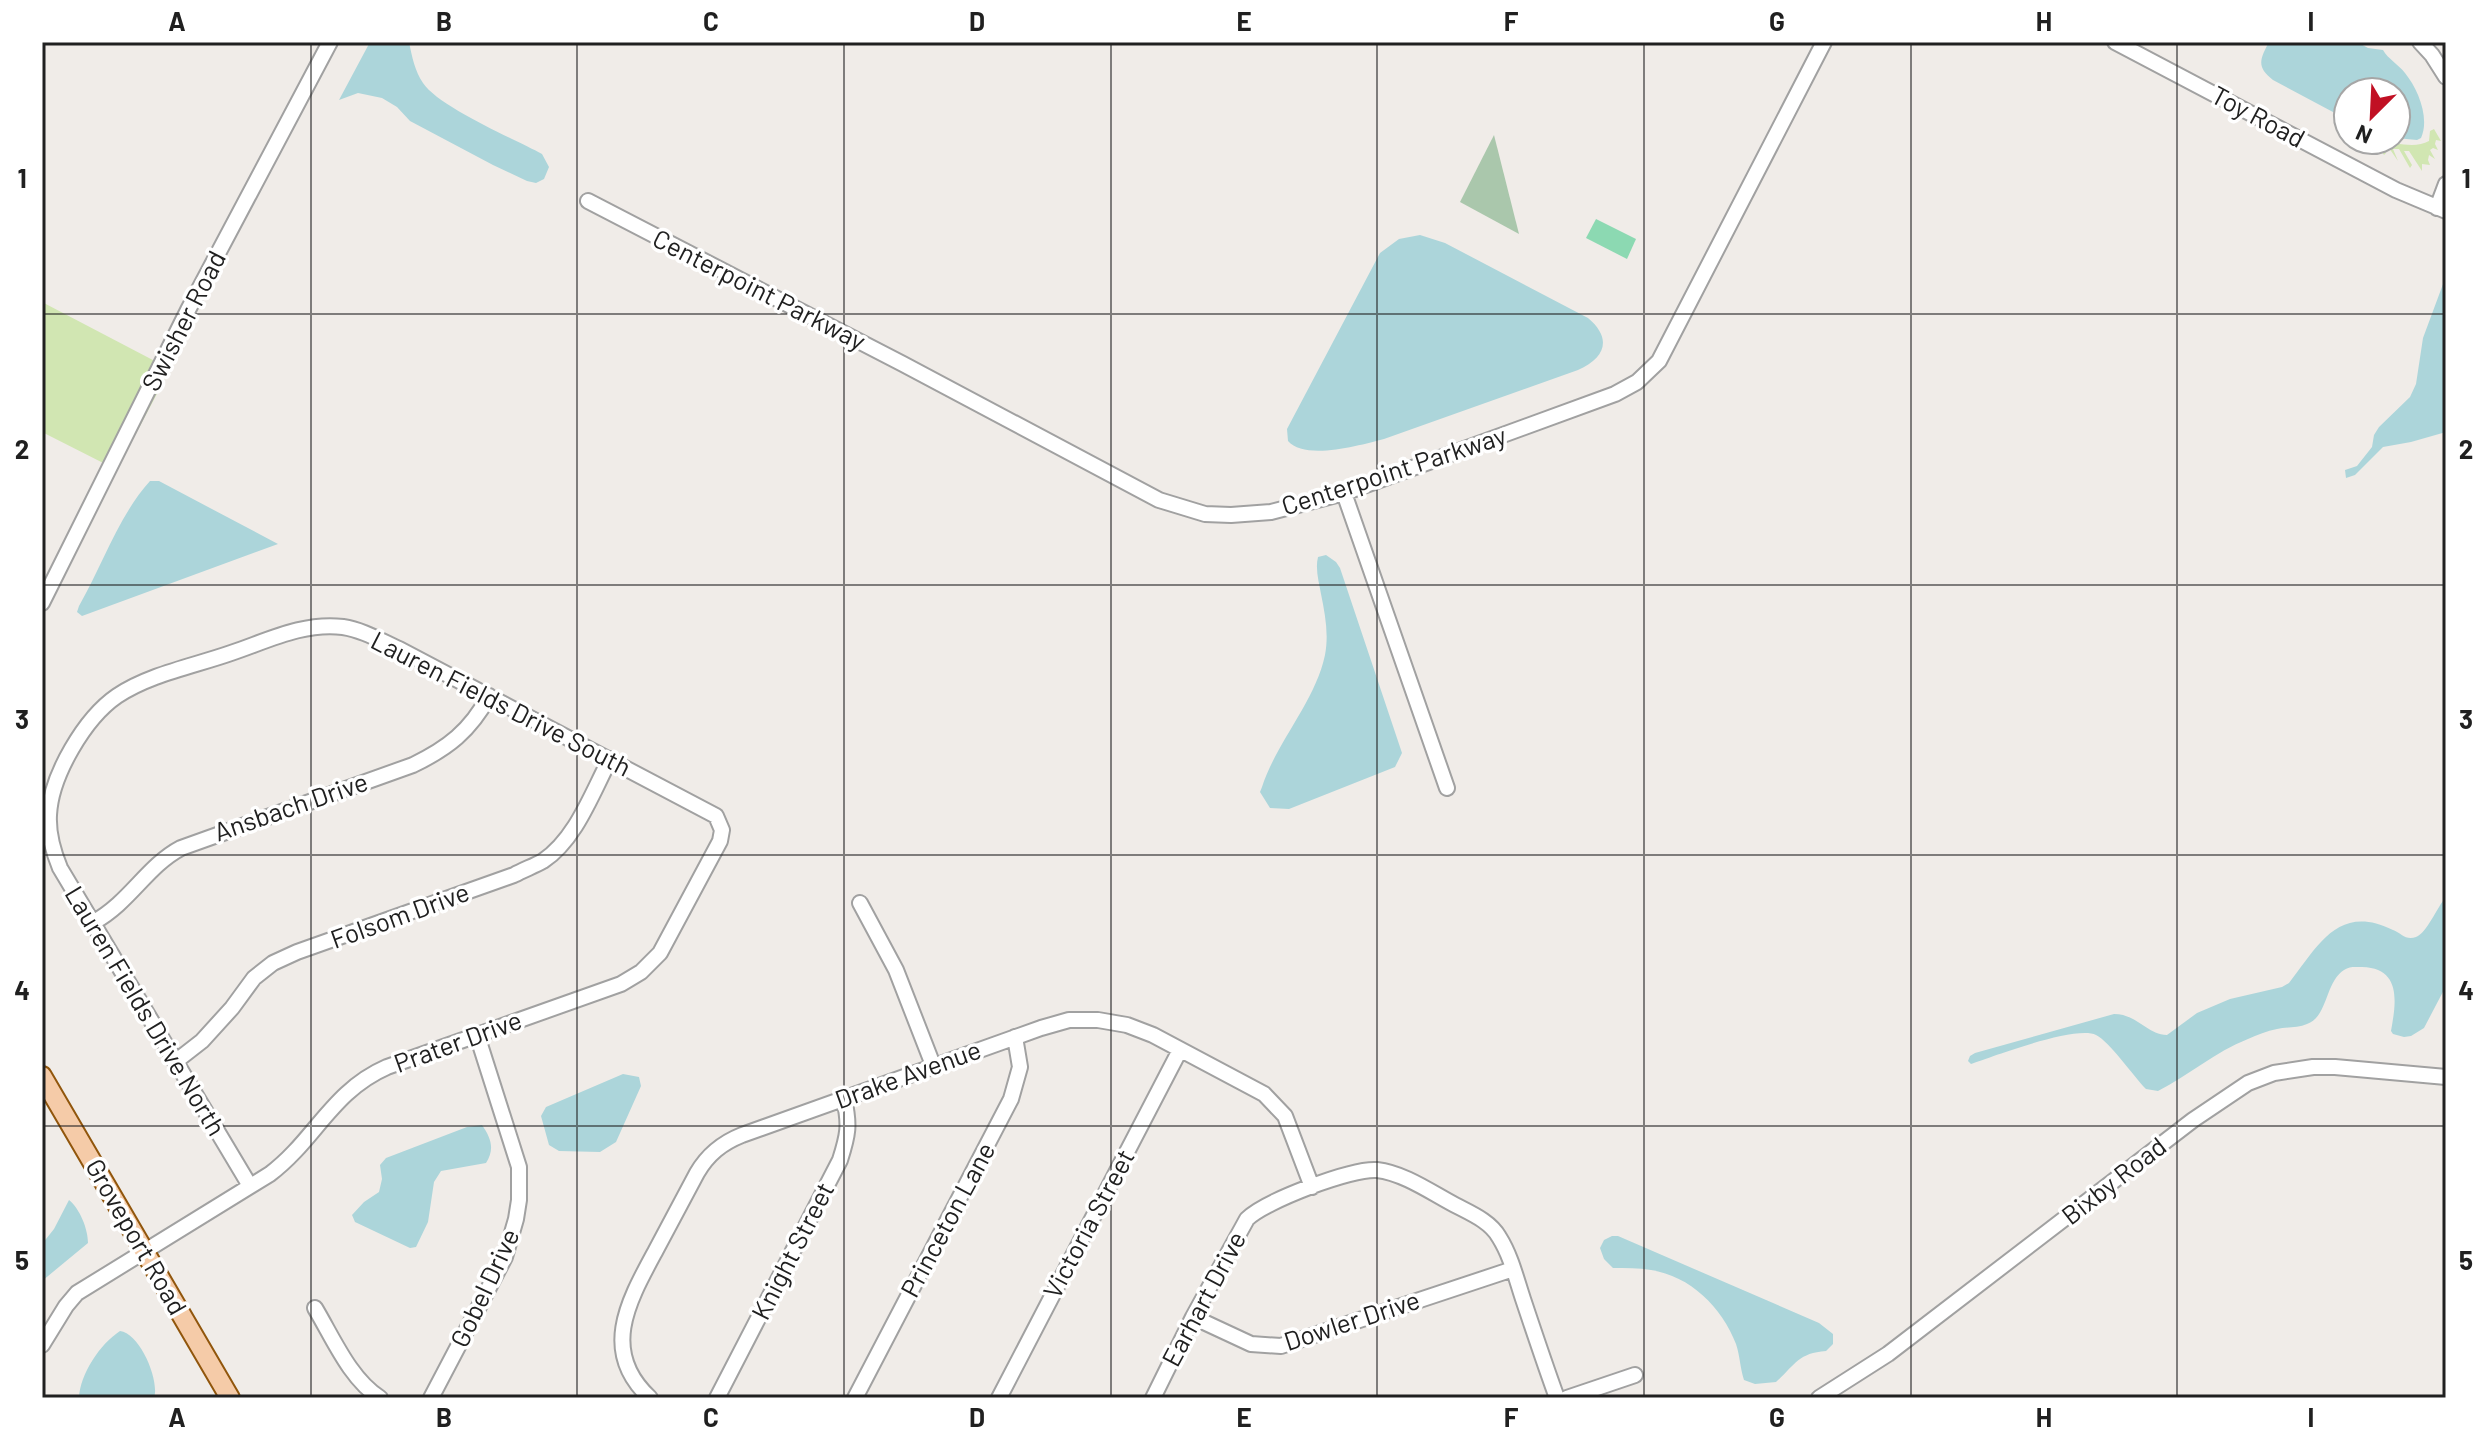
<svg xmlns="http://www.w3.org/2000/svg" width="2488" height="1440" viewBox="0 0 2488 1440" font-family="Barlow,sans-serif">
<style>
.grass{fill:#d1e6b2}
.cemetery{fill:#aac7ac}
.pitch{fill:#8cd9b2}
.water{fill:#acd5da}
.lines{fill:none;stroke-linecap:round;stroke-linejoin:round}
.minor-casing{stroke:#a1a1a1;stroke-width:18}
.major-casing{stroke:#91560c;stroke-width:22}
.minor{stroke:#fff;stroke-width:14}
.major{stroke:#f5cba8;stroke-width:18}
.grid{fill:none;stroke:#202020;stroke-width:2;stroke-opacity:0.55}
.labels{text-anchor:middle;stroke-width:7;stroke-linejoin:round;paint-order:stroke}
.street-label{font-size:26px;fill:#202020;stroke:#fff}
.neatline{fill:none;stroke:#202020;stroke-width:3}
.grid-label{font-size:26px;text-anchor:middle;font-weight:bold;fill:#202020}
</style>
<rect width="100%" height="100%" fill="#f0ece8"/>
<path class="grass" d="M2434 129 2441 141 2436 140 2435 144 2438 150 2433 148 2430 150 2435 159 2429 155 2428 160 2430 165 2422 164V171L2409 151H2404L2412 165 2410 168 2399 149H2393L2398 161 2389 148 2383 147 2386 153 2384 155 2377 144 2380 140C2396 143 2415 149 2429 141L2430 131Z
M42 302 170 369 117 470 42 432Z"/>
<path class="cemetery" d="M1494 135 1519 234 1460 202Z"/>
<path class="pitch" d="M1596 219 1636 239 1627 259 1586 238Z"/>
<path class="water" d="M370 42H409C412 57 415 71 423 83 439 107 514 139 542 154L549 167 544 179 536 183 527 181 493 165 410 121 397 107 382 98 358 93 339 100Z
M2269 42H2357L2368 48 2383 50C2388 59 2398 64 2405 73 2418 89 2430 118 2421 138L2417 140 2396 138V92H2348V120L2273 80C2256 67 2260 59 2269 42Z
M1420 235 1445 243 1588 318C1612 338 1606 358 1578 370L1384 439C1361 445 1305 461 1288 441L1287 429 1380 253 1399 239Z
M2446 276V432L2411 442 2383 447 2355 475 2346 478 2345 470 2357 466 2372 447 2374 435 2379 427 2410 397 2416 384 2423 338Z
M150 481H159L278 544 82 616 77 612 79 606C102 566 119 515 150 481Z
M1326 555 1336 562 1340 568 1402 753 1395 767 1289 809 1270 808 1260 792 1262 787C1277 741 1315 702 1325 655 1329 634 1325 614 1321 594 1319 582 1315 569 1318 557Z
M2446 897V986L2424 1028 2411 1036 2404 1037 2393 1034 2391 1031C2396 1003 2402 968 2362 967 2355 967 2350 966 2344 970 2325 982 2328 1017 2307 1024 2298 1028 2286 1027 2277 1029 2267 1031 2257 1035 2248 1039 2215 1052 2189 1075 2158 1091L2146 1089C2134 1077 2109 1041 2096 1035 2076 1025 1994 1056 1971 1064L1968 1061 1970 1056 1975 1053 2114 1014C2137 1014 2146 1034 2167 1035L2197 1013 2230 999 2282 987 2289 983C2318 946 2338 903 2393 930 2401 933 2406 941 2416 937 2427 933 2437 907 2446 897Z
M623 1074 639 1077 641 1086 616 1142 600 1152 559 1151 549 1145 541 1116 546 1107Z
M482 1125C491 1138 495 1149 486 1163L441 1171 434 1182 428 1222 416 1247 410 1248 355 1222 352 1215 364 1202 379 1192 382 1179 380 1165 386 1158 467 1127Z
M69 1200C80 1209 88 1229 88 1243L42 1281V1244L54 1229Z
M1612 1236H1618L1819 1323 1833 1334V1344L1826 1351C1798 1353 1795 1365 1776 1382L1755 1384 1744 1380C1740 1368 1740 1356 1736 1344 1722 1307 1690 1276 1651 1270 1639 1268 1625 1268 1613 1268L1604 1259 1600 1248 1604 1240Z
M120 1331C140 1333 160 1381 154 1398H79C80 1374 100 1344 120 1331Z"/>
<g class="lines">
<defs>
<path id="minor" d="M2115 42 2396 190 2446 211
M2420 42 2432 55 2446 77
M588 201 903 364 1159 500 1205 514 1231 515 1271 512 1344 493 1615 394 1637 382 1659 361 1824 42
M2437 208 2446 184
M1344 493 1447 788
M42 603 188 310 330 42
M860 903 896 970 933 1065
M94 922C130 902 147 866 181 848L413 765C448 748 470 731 489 696
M175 1062 202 1041 232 1008 254 978 273 963 297 952 514 875C523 870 534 866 543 861 576 839 592 793 610 759
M315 1308C333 1338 350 1379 380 1398
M1193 1317 1251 1344 1281 1346 1513 1269
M42 1345 66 1306 77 1293 270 1174C315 1140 332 1091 387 1067L621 984 641 972 660 953 720 841 722 830 716 816 399 649C381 641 363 630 343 627 303 622 267 641 231 653 194 666 150 674 117 696 85 718 51 775 49 815 48 833 53 851 60 868L250 1186
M431 1398 505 1257 516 1219 519 1200V1167L477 1035
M650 1398C599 1351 629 1300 656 1250 670 1224 683 1199 697 1173 708 1154 722 1143 742 1135L1041 1028 1069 1020H1098L1127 1025 1153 1035 1264 1094 1285 1116 1312 1187
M717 1398 840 1160C848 1135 850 1125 844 1099
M855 1398 1011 1099 1020 1067 1015 1037
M999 1398 1180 1050
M1153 1398 1193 1317 1247 1219C1265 1201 1352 1168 1377 1170 1404 1173 1432 1193 1455 1205 1470 1213 1490 1221 1499 1237 1511 1256 1516 1278 1523 1299 1534 1332 1545 1365 1557 1398
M1567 1398 1635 1375
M1819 1398 1888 1354 2193 1120 2248 1083 2274 1073 2313 1067H2335L2446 1077"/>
<path id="major" d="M42 1076 230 1398"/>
</defs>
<use href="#minor" class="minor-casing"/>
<use href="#major" class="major-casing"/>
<use href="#minor" class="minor"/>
<use href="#major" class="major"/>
</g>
<path class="grid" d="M311 42V1398M577 42V1398M844 42V1398M1111 42V1398M1377 42V1398M1644 42V1398M1911 42V1398M2177 42V1398M42 314H2446M42 585H2446M42 855H2446M42 1126H2446"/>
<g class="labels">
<g class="street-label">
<text transform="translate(2258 117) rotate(28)" y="9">Toy Road</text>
<text transform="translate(759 290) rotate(27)" y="9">Centerpoint Parkway</text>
<text transform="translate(184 321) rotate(-63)" y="9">Swisher Road</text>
<text transform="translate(1394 471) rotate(-18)" y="9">Centerpoint Parkway</text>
<text transform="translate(501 704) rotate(27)" y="9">Lauren Fields Drive South</text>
<text transform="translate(291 807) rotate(-19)" y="9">Ansbach Drive</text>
<text transform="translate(400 916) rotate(-20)" y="9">Folsom Drive</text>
<text transform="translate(145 1011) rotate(59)" y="9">Lauren Fields Drive North</text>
<text transform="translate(458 1042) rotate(-20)" y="9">Prater Drive</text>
<text transform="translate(908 1075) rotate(-20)" y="9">Drake Avenue</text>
<text transform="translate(2114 1181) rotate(-38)" y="9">Bixby Road</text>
<text transform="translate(948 1220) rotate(-62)" y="9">Princeton Lane</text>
<text transform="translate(1089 1224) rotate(-62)" y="9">Victoria Street</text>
<text transform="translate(136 1237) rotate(60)" y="9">Groveport Road</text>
<text transform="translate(793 1251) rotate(-63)" y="9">Knight Street</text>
<text transform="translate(485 1288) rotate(-65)" y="9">Gobel Drive</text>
<text transform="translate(1204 1299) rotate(-62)" y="9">Earhart Drive</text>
<text transform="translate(1352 1321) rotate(-18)" y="9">Dowler Drive</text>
</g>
</g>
<rect width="2488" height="1440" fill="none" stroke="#ffffff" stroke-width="88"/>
<g transform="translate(2372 116) rotate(204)"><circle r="38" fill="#ffffff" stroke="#a6a6a6" stroke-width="2"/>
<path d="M0-6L14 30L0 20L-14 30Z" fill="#c11024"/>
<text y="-12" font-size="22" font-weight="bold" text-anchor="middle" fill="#202020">N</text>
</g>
<rect x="44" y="44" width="2400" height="1352" class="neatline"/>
<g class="grid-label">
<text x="177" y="31">A</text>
<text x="444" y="31">B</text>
<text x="711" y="31">C</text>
<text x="977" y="31">D</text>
<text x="1244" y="31">E</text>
<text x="1511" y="31">F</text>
<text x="1777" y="31">G</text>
<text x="2044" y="31">H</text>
<text x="2311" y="31">I</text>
<text x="22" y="188">1</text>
<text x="2466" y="188">1</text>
<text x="22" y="459">2</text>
<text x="2466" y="459">2</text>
<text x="22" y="729">3</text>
<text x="2466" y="729">3</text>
<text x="22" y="1000">4</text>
<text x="2466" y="1000">4</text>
<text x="22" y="1270">5</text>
<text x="2466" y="1270">5</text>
<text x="177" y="1427">A</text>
<text x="444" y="1427">B</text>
<text x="711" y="1427">C</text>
<text x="977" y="1427">D</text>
<text x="1244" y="1427">E</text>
<text x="1511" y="1427">F</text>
<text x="1777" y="1427">G</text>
<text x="2044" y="1427">H</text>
<text x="2311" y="1427">I</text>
</g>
</svg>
